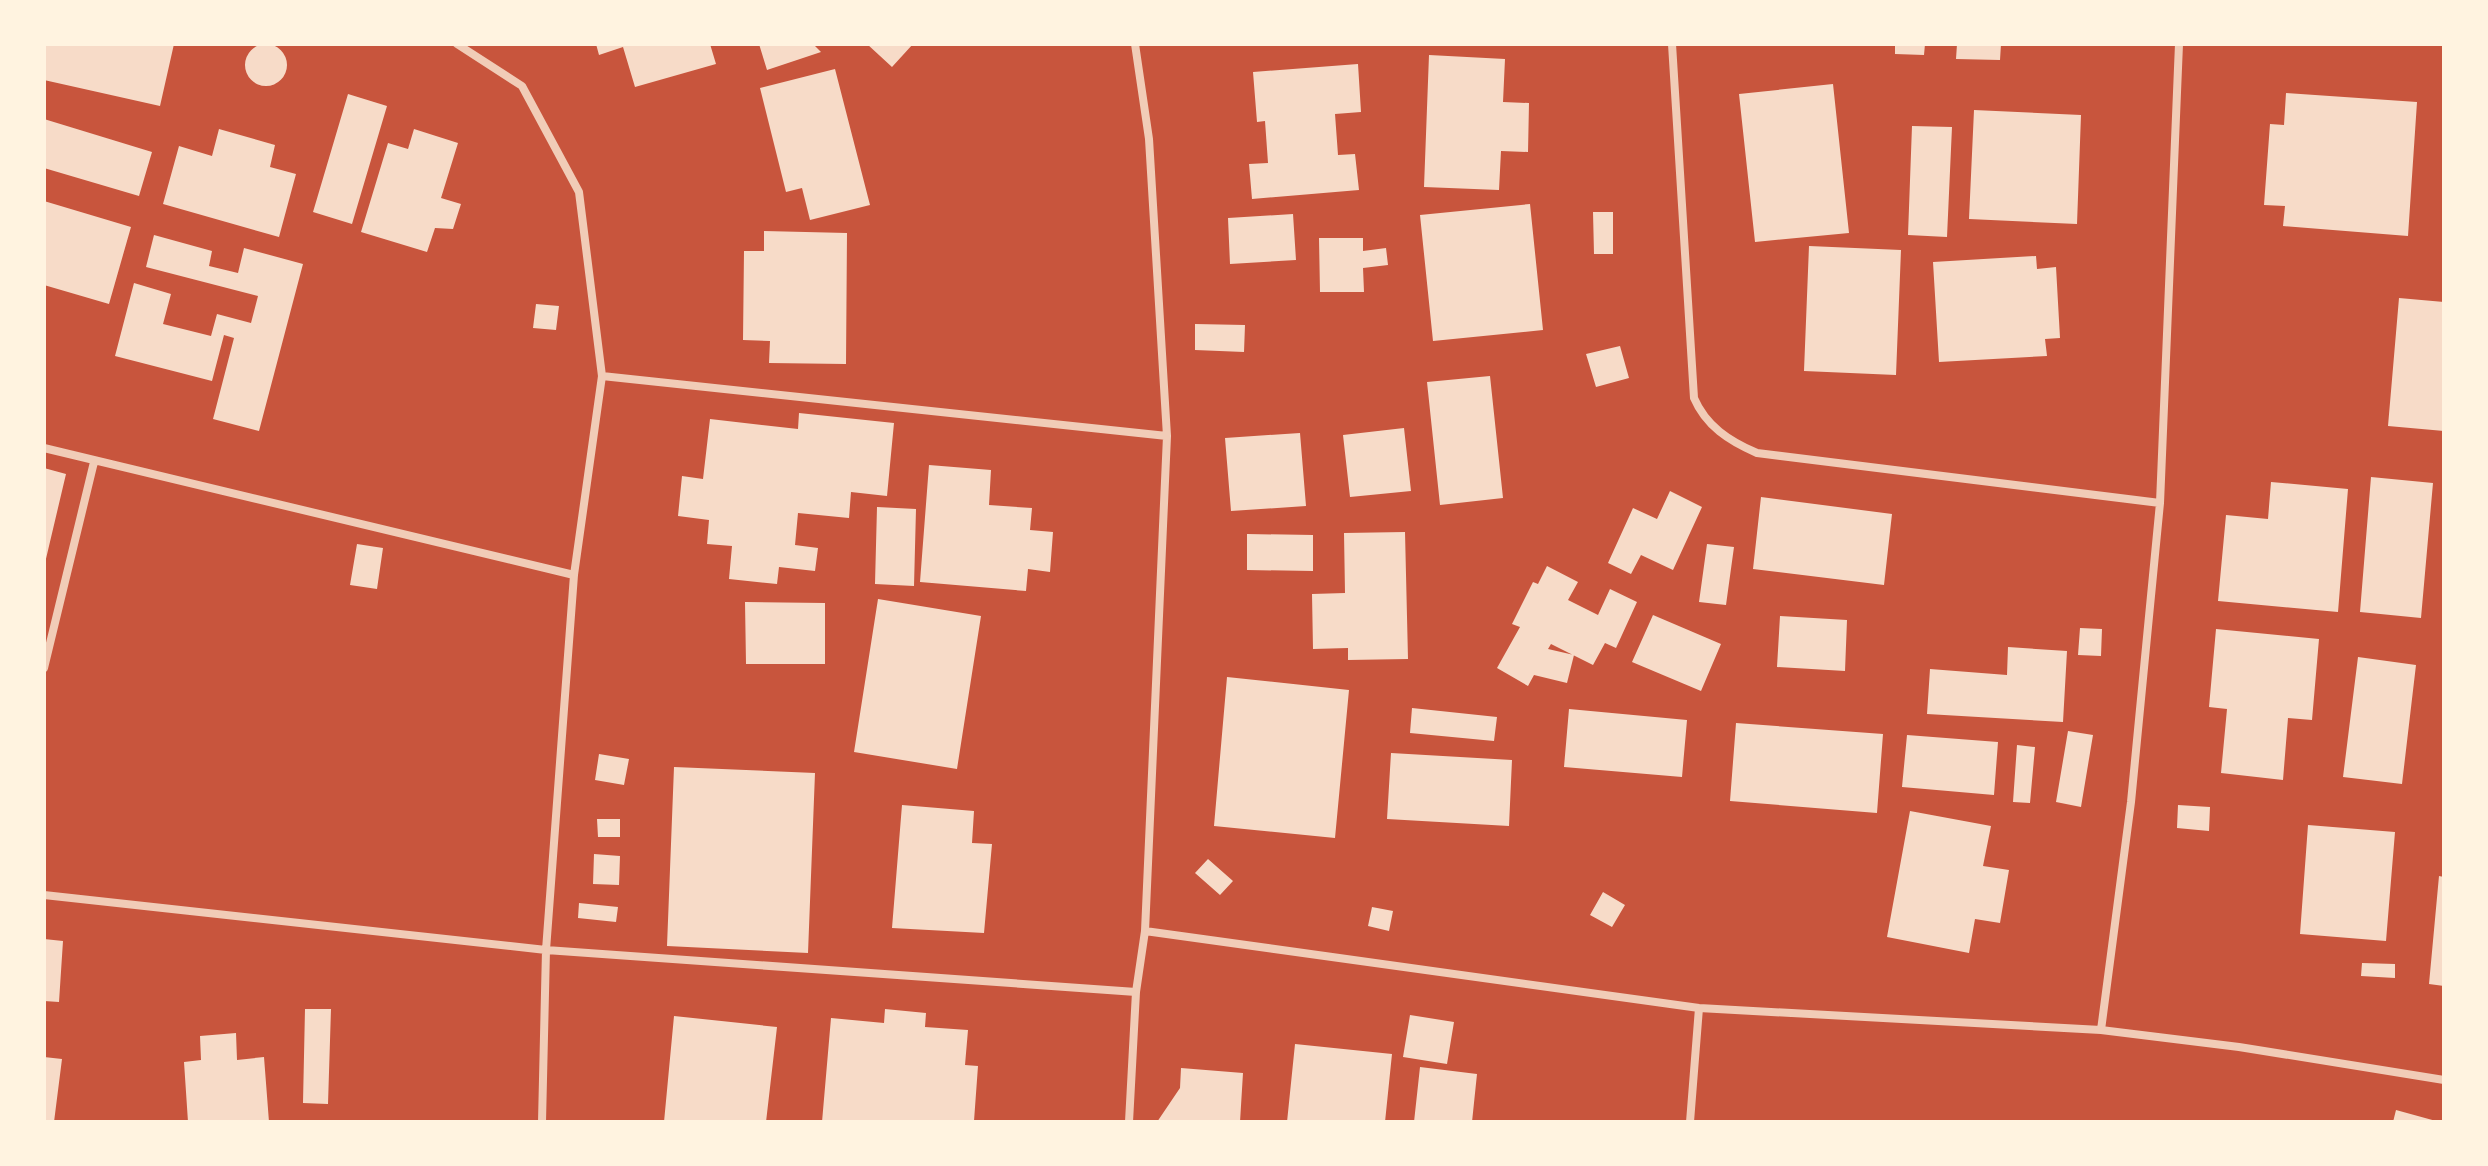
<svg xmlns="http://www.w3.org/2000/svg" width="2488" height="1166" viewBox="0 0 2488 1166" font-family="Mulish,sans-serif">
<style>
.building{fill:#f7dbc8}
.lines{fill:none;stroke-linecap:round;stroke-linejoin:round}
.minor{stroke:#f1ccb7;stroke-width:8}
</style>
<rect width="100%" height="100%" fill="#c8553d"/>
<path class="building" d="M44 44H174L160 106 44 80Z
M596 44H710L716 64 635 87 623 47 599 55Z
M759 44H813L821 52 767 70Z
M867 44H913L892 67Z
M1895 44H1925L1924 55 1895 54Z
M1957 44H2001L2000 60 1956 59Z
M245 65a21 21 0 1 1 42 0a21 21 0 1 1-42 0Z
M1429 55 1505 59 1503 102 1529 103 1528 152 1501 151 1499 190 1424 187Z
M1358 64 1361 112 1335 114 1338 155 1355 154 1359 190 1252 199 1249 164 1268 163 1265 121 1257 122 1253 72Z
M835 69 870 205 810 220 802 188 786 192 760 88Z
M1833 84 1849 233 1755 242 1739 94Z
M2286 93 2417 102 2408 236 2283 226 2285 206 2264 205 2270 124 2284 125Z
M348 94 387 106 352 224 313 212Z
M1974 110 2081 115 2077 224 1969 219Z
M44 119 152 152 139 196 44 168Z
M1912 126 1952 127 1947 237 1908 235Z
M219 129 275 145 270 167 296 174 279 237 163 204 179 146 212 156Z
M414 129 458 143 441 198 461 204 453 229 435 228 427 252 361 232 388 143 408 149Z
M44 201 131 227 109 304 44 285Z
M1530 204 1543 330 1433 341 1420 215Z
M1593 212H1613V254H1594Z
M1293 214 1296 260 1230 264 1228 218Z
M764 231 847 233 846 364 769 363 770 341 743 340 744 251H764Z
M154 235 212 251 209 266 238 273 244 248 303 264 259 431 213 419 234 338 224 335 212 381 115 356 134 283 171 294 163 324 211 336 217 314 251 323 258 296 146 267Z
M1319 238H1363V251L1386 248 1388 265 1363 268 1364 292H1320Z
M1809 246 1901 250 1896 375 1804 371Z
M2036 256 2037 269 2056 267 2060 338 2045 339 2047 356 1939 362 1933 262Z
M2399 298 2444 302V431L2388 426Z
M536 304 559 306 556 330 533 328Z
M1195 324 1245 325 1244 352 1195 350Z
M1620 346 1629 378 1596 387 1586 354Z
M1490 376 1503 498 1440 505 1427 382Z
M799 413 894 423 887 496 851 492 849 518 798 513 795 545 818 548 815 571 779 567 777 584 729 579 732 546 707 544 709 520 678 516 682 476 703 479 710 419 798 429Z
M1404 428 1411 491 1350 497 1343 435Z
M1300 433 1306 506 1231 511 1225 438Z
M929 465 991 470 989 505 1032 508 1030 530 1053 532 1050 572 1028 569 1026 591 920 582Z
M44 468 66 474 45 563H44Z
M2371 477 2433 483 2421 618 2360 612Z
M2271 482 2348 489 2338 612 2218 601 2226 515 2268 519Z
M1670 491 1702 507 1673 570 1641 555 1631 574 1608 563 1633 508 1657 519Z
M1761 497 1892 514 1884 585 1753 569Z
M877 507 916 509 914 586 875 584Z
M1405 532 1408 659 1348 660V648L1313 649 1312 594 1345 593 1344 533Z
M1247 534 1313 535V571L1247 570Z
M357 544 383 548 377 589 350 585Z
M1707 544 1734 547 1726 605 1699 602Z
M1547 566 1578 582 1568 600 1598 615 1610 589 1637 602 1616 648 1605 643 1593 665 1551 644 1548 649 1574 655 1567 683 1534 675 1528 686 1497 668 1520 627 1512 624 1533 582 1538 584Z
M878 599 981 616 957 769 854 752Z
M745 602 825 603V664H746Z
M1653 615 1721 644 1701 691 1632 662Z
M1780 616 1847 620 1845 671 1777 667Z
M2080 628 2102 629 2101 656 2078 655Z
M2216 629 2319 639 2312 720 2288 718 2283 780 2221 773 2227 709 2209 707Z
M2008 647 2067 651 2063 722 1927 714 1930 669 2007 675Z
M2358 657 2416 665 2402 784 2343 777Z
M1227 677 1349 690 1335 838 1214 826Z
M1412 708 1497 717 1494 741 1410 733Z
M1569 709 1687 720 1682 777 1564 767Z
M1736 723 1883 734 1877 813 1730 801Z
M2068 731 2093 735 2081 807 2056 802Z
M1907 735 1998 742 1994 795 1902 787Z
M2017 745 2035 747 2030 803 2013 802Z
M1391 753 1512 760 1509 826 1387 819Z
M599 754 629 759 624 785 595 780Z
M674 767 815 773 808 953 667 946Z
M902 805 974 811 972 843 992 844 984 933 892 928Z
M2178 805 2210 807 2209 831 2177 828Z
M1910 811 1991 826 1983 866 2009 870 2000 923 1975 919 1969 953 1887 937Z
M597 819H620V837H598Z
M2308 825 2395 832 2386 941 2300 934Z
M594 854 620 856 619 885 593 884Z
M1208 859 1233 881 1220 895 1195 873Z
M2439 876 2444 877V986L2429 984Z
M1603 892 1625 905 1612 927 1590 915Z
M579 903 618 907 616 922 578 918Z
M1372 907 1393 911 1389 931 1368 926Z
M44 939 63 941 59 1002 44 1001Z
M2362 963 2395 964V978L2361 976Z
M305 1009H331L328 1104 303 1103Z
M885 1009 926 1013 925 1027 968 1030 965 1065 978 1066 974 1121 822 1122 831 1018 884 1023Z
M1410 1015 1454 1022 1447 1064 1403 1057Z
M674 1016 777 1027 766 1122H664Z
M236 1033 237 1060 264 1057 269 1122H188L184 1062 201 1060 200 1036Z
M1295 1044 1392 1054 1385 1122H1287Z
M44 1057 62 1059 54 1122H44Z
M1420 1067 1477 1074 1472 1122H1414Z
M1181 1068 1243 1073 1240 1122H1157L1180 1088Z
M2396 1110 2436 1121 2435 1122H2393Z"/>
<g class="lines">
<path class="minor" d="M457 44 522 86 579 192 602 376 574 575 546 950 542 1122
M1672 44 1694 398C1706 426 1729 441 1757 453L2160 503
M602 376 1167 436
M44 448 574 575
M44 668 94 462
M44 895 546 950 1136 992
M1145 931 1699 1008 2101 1030 2239 1047 2444 1080
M2101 1030 2131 802 2160 503 2179 44
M1129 1122 1136 992 1145 931 1167 436 1149 139 1135 44
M1690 1122 1699 1008"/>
</g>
<rect width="2488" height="1166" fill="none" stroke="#fff3e0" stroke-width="92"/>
</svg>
